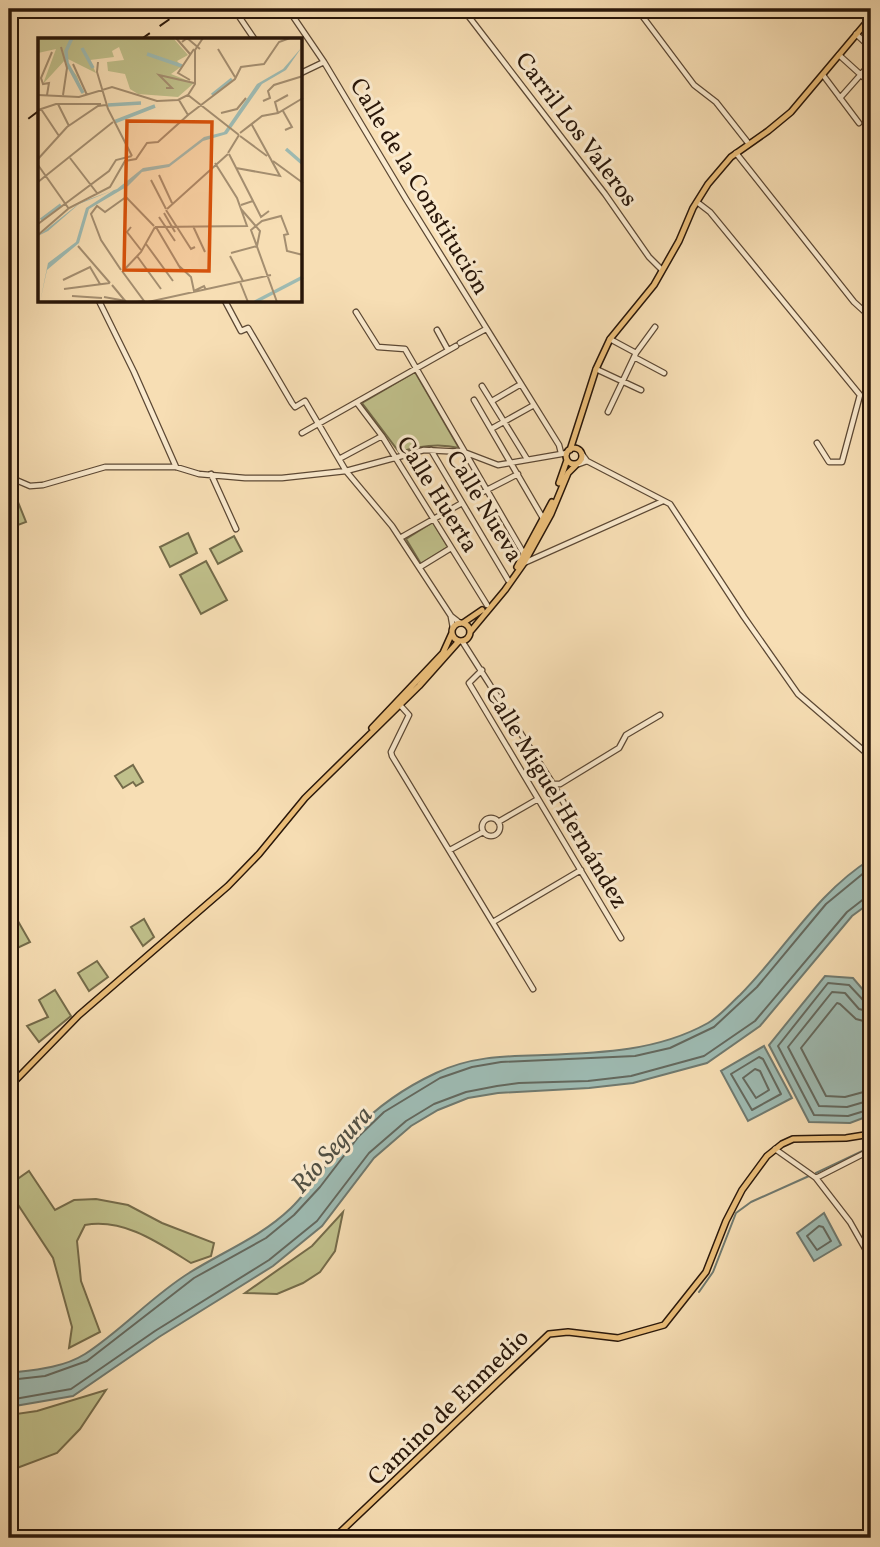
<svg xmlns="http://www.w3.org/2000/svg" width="880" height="1547" viewBox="0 0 880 1547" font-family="Vollkorn,serif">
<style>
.green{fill:#c0c08b;stroke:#746b4a;stroke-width:2}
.water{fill:#9ebbb3;stroke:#6f796f;stroke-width:2}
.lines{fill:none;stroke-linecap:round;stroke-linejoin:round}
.shore{stroke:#63685e;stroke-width:2}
.stream{stroke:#6f796f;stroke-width:2}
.minor-casing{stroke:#5c4834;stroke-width:7}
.major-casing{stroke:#281609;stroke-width:8}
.minor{stroke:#faeace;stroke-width:4.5}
.major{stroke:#ecbf7a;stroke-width:5}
.rail{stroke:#281609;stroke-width:2;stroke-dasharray:12 12;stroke-linecap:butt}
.labels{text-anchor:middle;stroke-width:6;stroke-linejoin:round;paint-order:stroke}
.street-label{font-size:24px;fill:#281609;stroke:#faeace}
.water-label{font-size:26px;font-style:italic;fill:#515044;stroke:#faeace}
.inset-river{fill:none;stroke:#9ebbb3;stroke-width:3.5}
.inset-road{fill:none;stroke:#a48e70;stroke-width:2}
.view{fill:#d5520c;fill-opacity:0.15;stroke:#d5520c;stroke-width:3.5}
.inset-edge{fill:none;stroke:#281609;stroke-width:3.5}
</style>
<rect width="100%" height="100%" fill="#f7deb4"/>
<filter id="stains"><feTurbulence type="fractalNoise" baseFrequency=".00286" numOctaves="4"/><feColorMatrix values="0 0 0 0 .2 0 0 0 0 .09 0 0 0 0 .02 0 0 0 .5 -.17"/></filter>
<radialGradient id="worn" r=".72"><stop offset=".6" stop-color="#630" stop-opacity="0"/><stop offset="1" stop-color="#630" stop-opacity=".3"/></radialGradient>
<path class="green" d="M415 372 459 448C440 443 418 446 399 452L362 403Z
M16 497 26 522 18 525 10 500Z
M433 522 448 547 421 564 406 539Z
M188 533 197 553 170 567 160 547Z
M234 536 242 551 218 564 210 549Z
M206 561 227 600 201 614 180 575Z
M133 765 143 782 136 786 133 782 123 788 115 776Z
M11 909 30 942 11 951 9 947V910Z
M144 919 154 937 143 946 131 927Z
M97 961 108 977 89 991 78 973Z
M55 990 71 1016 39 1042 27 1026 48 1017 39 1000Z
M29 1171 55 1210 74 1200 96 1199 128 1205 162 1223 214 1243 211 1256 191 1263C159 1243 124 1218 85 1225L77 1241 81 1281 100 1332 69 1348 72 1327 53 1258 9 1191V1185Z
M343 1212 335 1251 320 1272 303 1283 277 1294 245 1293 312 1246Z
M106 1390 80 1429 57 1453 9 1471V1415L37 1411Z"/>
<path class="water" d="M871 859V902L852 916 760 1026 707 1063 633 1083 589 1088 498 1093 468 1098 438 1110 411 1126 374 1158 322 1226 273 1266 159 1337 73 1396 9 1407V1373C34 1370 63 1368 85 1354 122 1330 152 1296 189 1273 224 1251 261 1237 291 1208 315 1184 332 1155 355 1130 378 1106 406 1087 436 1073 471 1056 507 1056 544 1055 601 1053 658 1051 708 1023 720 1016 730 1004 740 995 785 950 816 893 871 859Z
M825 976 853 978 871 999V1115L850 1123 809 1122 769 1045Z
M764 1046 792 1098 748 1121 721 1071Z
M824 1213 841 1245 814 1261 797 1233Z"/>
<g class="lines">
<path class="shore" d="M871 1003 864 1001 849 985 828 983 778 1046 814 1115 848 1116 871 1109
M871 1012 859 1009 845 993 832 992 788 1047 819 1106 847 1107 871 1100
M871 1023 856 1019 840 1004 837 1003 801 1048 826 1096 845 1097 871 1090
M759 1057 763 1059 781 1094 752 1110 731 1074Z
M755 1069 760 1071 769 1090 756 1098 743 1078Z
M819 1226 823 1227 831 1241 817 1250 807 1236Z
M9 1380 45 1376 87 1361 194 1278 266 1238 294 1215 320 1187 359 1136 384 1112 440 1078 472 1067 501 1062 635 1056 670 1048 714 1027 757 987 826 904 871 867
M9 1400 71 1389 155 1331 269 1260 317 1221 369 1153 406 1121 434 1104 466 1092 497 1086 519 1083 588 1081 631 1076 704 1056 755 1021 847 912 865 898 871 897"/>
<path class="stream" d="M816 1173 871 1147
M699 1292 713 1272 736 1213 751 1202 809 1176"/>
<defs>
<path id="minor" d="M234 9 255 40
M288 9 324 62 406 199 559 445 561 453
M463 9 605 194 649 257 662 270
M637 9 694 85 716 102 749 144
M856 34 871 48
M839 55 871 84
M301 73 324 62
M823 75 859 123
M840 98 871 63
M736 153 854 302 865 312 871 311
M697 202 710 212 860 395 842 462H829L817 443
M99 301 134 372 176 467
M225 301 241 331 248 328 292 403 295 407 305 401 346 471 392 526 451 616 460 623
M356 312 378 347 405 349 524 554
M437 330 448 350
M610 339 636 353
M460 343 486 329
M634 357 664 373
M596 369 641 390
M482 386 527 459
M474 400 544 520
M492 401 521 384
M357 403 382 436 487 605
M608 412 636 353 655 327
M491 429 534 405
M302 433 456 346
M431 450 508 580
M582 454 587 461 670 504 744 617 798 694 871 757
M339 459 382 436
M579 464 587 461
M211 474 236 529
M9 477 30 486 43 485 105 467H176L199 474 245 478H282L346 471 424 450 464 452 498 465 567 453
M477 495 518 474
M400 538 462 503
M524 563 663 501
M420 567 451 548
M451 617 453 628
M462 641 553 784H560L619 748 626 735 660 715
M482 670 469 683 621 938
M400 705 409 715 391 752 392 756 533 989
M553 784 573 819
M482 827a9 9 0 1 1 18 0a9 9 0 1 1-18 0Z
M498 822 538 799
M450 850 483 832
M493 922 581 870
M775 1149 816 1178 850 1222 871 1259
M816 1178 871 1150"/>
<path id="major" d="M566 456a8 8 0 1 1 16 0a8 8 0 1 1-16 0Z
M570 450 596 369 610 339 654 285 679 241 693 208 708 184 731 157 768 131 791 112 871 17
M559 483 567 460
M517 567 552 502
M452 632a9 9 0 1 1 18 0a9 9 0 1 1-18 0Z
M463 623 482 610
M470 632 505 590 524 563 551 514 568 473 576 465
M372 728 443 653 452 633
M9 1087 79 1015 228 886 259 854 305 798 419 686 459 641
M334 1538 549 1334 568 1332 618 1338 664 1325 706 1272 726 1221 742 1190 767 1156 782 1144 793 1139 846 1138 871 1134"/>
</defs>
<use href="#minor" class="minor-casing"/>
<use href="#major" class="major-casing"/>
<use href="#minor" class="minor"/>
<use href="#major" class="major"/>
<path class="rail" d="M140 40 184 9
M9 133 40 110"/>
</g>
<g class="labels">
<g class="street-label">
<text transform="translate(577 129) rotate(53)" y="8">Carril Los Valeros</text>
<text transform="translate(420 186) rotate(59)" y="8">Calle de la Constitución</text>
<text transform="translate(438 494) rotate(58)" y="8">Calle Huerta</text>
<text transform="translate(485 506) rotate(59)" y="8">Calle Nueva</text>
<text transform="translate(557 797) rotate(59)" y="8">Calle Miguel Hernández</text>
<text transform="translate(448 1407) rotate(-44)" y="8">Camino de Enmedio</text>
</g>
<g class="water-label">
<text transform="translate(331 1149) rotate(-48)" y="9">Río Segura</text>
</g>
</g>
<g transform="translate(38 38)">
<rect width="264" height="264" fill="#f7deb4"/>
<path d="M0 0H135L150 17 139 23 144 28 133 36 156 45 140 59 100 56 92 51 87 36 70 33 69 24 86 22 81 9 74 13 76 19 52 22 58 35 30 21 29 25 39 38 46 58 27 22 5 46 18 11 0 15Z" fill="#c0c08b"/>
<path d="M264 9 248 32 224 46 189 96 165 103 131 129 104 134 90 148 51 171 41 205 9 232 2 264 10 225 38 204 48 170 76 152 41 166 10 193 0 198 43 164 79 151 105 130 131 126 166 99 186 94 219 46 245 31Z" fill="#9ebbb3"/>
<path class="inset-river" d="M34 0 28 13 29 25 45 55M44 10 55 30M109 16 144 28M174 57 194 41M70 67 103 65M76 84 117 68M248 111 264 125M3 182 23 167M217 264 265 239"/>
<path class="inset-road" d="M138 0 152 16M144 4 149 0 162 11M23 9 29 30 25 57M180 11 197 39M60 24 59 34 70 71 94 118M35 26 49 57M152 42 140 35 156 11M128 50H134L121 37 156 45M0 57 41 59 74 49 119 63 140 62 150 57 157 46V12L165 0M9 57 11 45 5 46 3 40 14 14M150 57 201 97M225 63 232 60 230 53 236 47 265 38M20 66 31 88M3 71 21 98M0 72 18 66H63M245 73 254 89 247 92M183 75 199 71 208 60M240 75 237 64 250 57M150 77 197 41 203 29 226 26 241 4 252 0M202 95 224 78 240 75 265 60M202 98 229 118M190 115 201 97M191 116 215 163 203 167M32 120 59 155M0 121 29 89 60 68 68 67M235 123 265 145M0 127 31 171M198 130 242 138 214 87M121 137 134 165M113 142 128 171M0 144 75 84M215 163 223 179 231 173M129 171 190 116M203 171 222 193 219 208M128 172 153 211 157 209M126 175 137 194M121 179 137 203M0 186 71 133 78 122 94 118M155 188 167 214M93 189 89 194 103 212M117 189 209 188 199 160 177 125M118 189 144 233M0 197 31 170 72 149 87 123 98 121 109 105 120 104 150 77 141 62M108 206 135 243M40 208 72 245M193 215 219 208M99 218 123 251M192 218 205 243M140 227 153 239 156 253 166 248 168 252M83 232 63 202 53 176 59 168 67 174 88 159 116 188M84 233 106 263 99 264M85 233 103 214 117 189M25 242 52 229 62 246M202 244 210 264M74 247 88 264M26 251 72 245M34 258 64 260M66 259 88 263M110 264 233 237M239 264 213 192 224 183 243 178 250 196 246 197 249 213 265 217"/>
<path class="view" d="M89 83 174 84 171 233 86 232Z"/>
<rect width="264" height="264" class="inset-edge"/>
</g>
<rect width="880" height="1547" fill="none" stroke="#f7deb4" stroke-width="35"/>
<rect x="10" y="10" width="859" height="1526" fill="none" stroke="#281609" stroke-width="3.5"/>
<rect x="18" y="18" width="845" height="1512" fill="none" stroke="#281609" stroke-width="2"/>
<rect width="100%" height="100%" filter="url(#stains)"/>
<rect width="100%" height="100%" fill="url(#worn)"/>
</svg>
